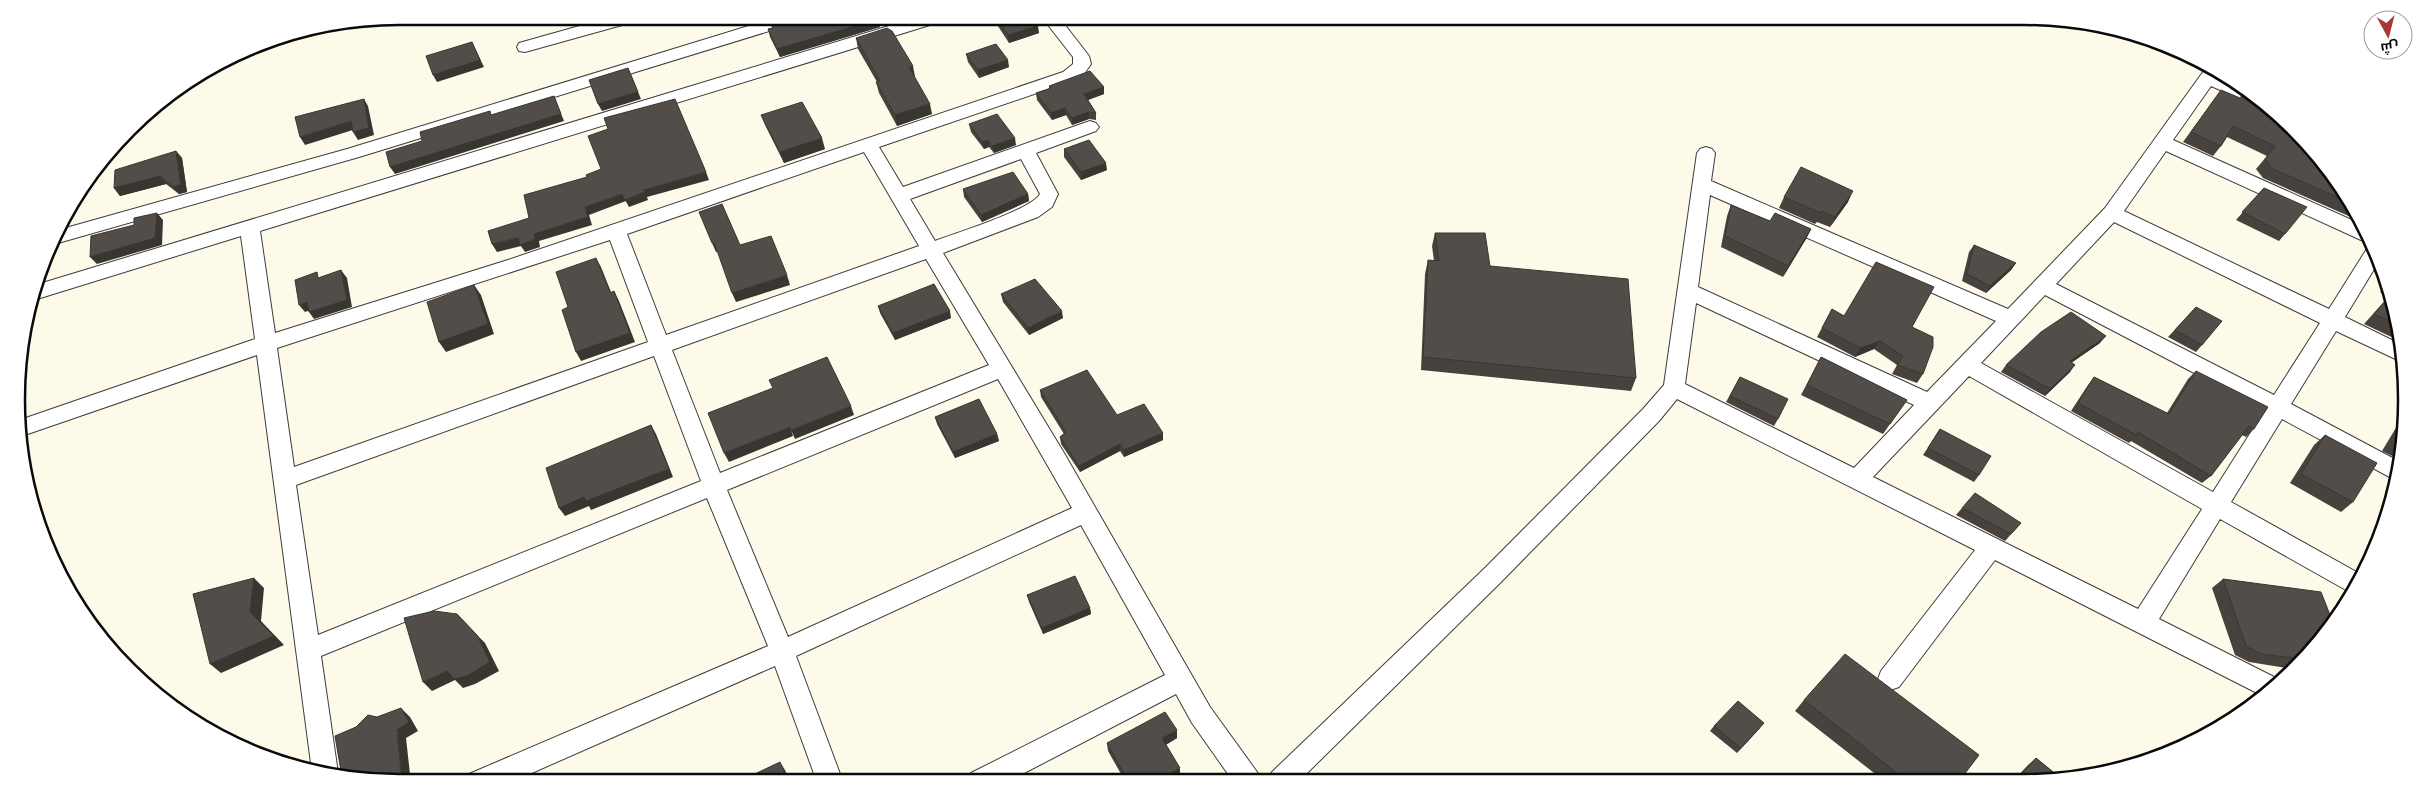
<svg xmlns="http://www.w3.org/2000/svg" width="2423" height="799" viewBox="0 0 2423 799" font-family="'Libre Baskerville',Cairo,serif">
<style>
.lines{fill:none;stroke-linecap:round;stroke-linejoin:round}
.minor-casing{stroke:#3d3d3d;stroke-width:2}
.minor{fill:#fff;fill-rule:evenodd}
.wall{fill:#47423e}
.shaded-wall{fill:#393632}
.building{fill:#524d48;stroke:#393632}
.rim{fill:none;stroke:#0a0a0a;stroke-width:2.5}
</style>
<rect width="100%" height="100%" fill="#fdfaea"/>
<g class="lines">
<defs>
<path id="minor" d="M615 16H642L640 20 525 52 519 51 517 47 519 43Z
M781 16H807L805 20 359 157 51 245 55 231 347 149Z
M922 16H948L946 20 260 231 275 333 508 260 1063 72 1073 64V57L1041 16H1058L1089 56 1091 64 1084 74 1075 80 879 147 903 187 1084 123 1090 121 1096 123 1099 127 1096 131 1036 153 1058 194 1052 207 1038 217 943 253 1064 453 1210 707 1257 772 1261 781H1233L1192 723 1176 694 1007 782H967L971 773 1165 675 1081 525 796 656 843 782H817L775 666 509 783H465L469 774 768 646 707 498 321 656 338 773 312 771 257 355 19 437 17 421 255 339 241 236 37 299H35L39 284ZM864 152 919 246 666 335 627 234ZM1021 159 1040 194C1031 210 956 233 935 241L910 199ZM610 240 648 342 294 467 277 348ZM926 259 989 365 720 473 672 350ZM654 356 701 481 318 635 296 485ZM998 379 1072 508 788 637 727 490Z
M2208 65 2220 73 2218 76 2243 87 2268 106H2257L2211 86 2173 140 2363 225 2370 241 2361 240 2166 151 2124 211 2329 309 2368 247 2373 246 2379 261 2345 317 2402 345 2404 363 2336 331 2291 404 2400 462 2397 481 2282 419 2231 502 2362 575 2353 594 2220 519 2159 619 2282 681 2263 696 1995 560 1899 687 1890 690 1881 687 1878 679 1881 671 1975 550 1677 399 1659 421 1502 581 1299 781H1268L1272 772 1486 567 1643 409 1664 385 1697 153 1700 149 1706 147 1712 149 1715 153 1711 181 2008 309 2105 208ZM1710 195 1996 321 1927 392 1698 287ZM2114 222 2320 323 2274 395 2056 284ZM2045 295 2265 410 2213 492 1981 363ZM1696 303 1914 405 1854 468 1685 384ZM1969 376 2202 509 2138 609 1873 477Z"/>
</defs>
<use href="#minor" class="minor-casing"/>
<use href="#minor" class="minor"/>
</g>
<path class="wall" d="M993 16H1031L1039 33 1009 43 994 20Z
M879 19 880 27 780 57 770 37 768 29 772 28 771 24Z
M856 38 915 77H914L932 114 897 126 879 93 876 82H877L858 49Z
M966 54 1009 67 979 78 968 62Z
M1049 86 1104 87V94L1088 100 1096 113V120L1089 119 1072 125 1066 115 1052 120 1037 100 1036 93 1049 89Z
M2221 90 2311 147 2355 208 2362 222 2263 178 2256 169 2267 156 2227 137 2221 146 2213 156 2183 142Z
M761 115 825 149 784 163 765 125Z
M969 124 1016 145 994 153 989 147 984 149 971 132Z
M1064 149 1107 170 1081 180 1064 157Z
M176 151 182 158 187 192 179 194 166 184 120 196 114 188Z
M2264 188 2285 234 2279 241 2236 220Z
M963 189 1028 194 1029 201 982 222 964 197Z
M1784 197 1848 202 1830 227 1817 222 1815 224 1779 208Z
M1731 205 1770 221 1811 229 1806 239 1783 277 1721 247 1727 216Z
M1435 233 1490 266 1636 378 1631 391 1421 370 1425 274 1428 260 1434 261 1432 246Z
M1974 245 2016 263 2011 270 1986 293 1962 281 1969 252Z
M2388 283 2402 342 2364 324 2389 296 2380 292Z
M1001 294 1063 318 1029 335 1003 302Z
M878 306 951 318 895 340 880 313Z
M2196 307 2202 345 2196 352 2168 337Z
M1832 309 1844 316 1912 327 1923 374 1917 383 1892 374 1897 365 1874 349 1855 357 1817 337Z
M2100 343 2072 362 2070 372 2045 396 2001 372 2006 365Z
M1821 357 1907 400 1883 434 1801 395Z
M2196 371 2254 429 2246 437 2242 435 2211 476 2202 483 2131 441 2129 443 2071 411 2088 385 2094 377 2167 413 2188 379Z
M1740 377 1778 419 1774 426 1726 402Z
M1040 390 1117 415 1163 440 1124 457 1120 451 1080 472 1061 444 1060 437 1064 434 1041 397Z
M2405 408 2406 424 2400 460 2382 451 2403 416 2400 414Z
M935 417 997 434 999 441 955 458 937 424Z
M1940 429 1979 475 1974 482 1923 455Z
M2325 435 2353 502 2341 512 2290 483 2314 445Z
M1962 508 2021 523 2005 541 1956 515Z
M2223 579 2332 620 2292 669 2249 662 2235 655 2212 588Z
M1027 595 1090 608 1091 614 1043 634 1029 602Z
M1804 700 1960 780H1883L1795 711Z
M1714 726 1760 728 1737 753 1710 731Z
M1177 738 1166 745 1180 776 1171 781H1125L1108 751 1107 743Z
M2036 758 2063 780H2014L2028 765Z"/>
<path class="shaded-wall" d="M765 16H774L766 19Z
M879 19 880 27 780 57 777 49Z
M1038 26 1039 33 1009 43 1008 35Z
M472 42 484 67 437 82 433 75Z
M1008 60 1009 67 979 78 978 70Z
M913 66 915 77 911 78 909 67Z
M628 68 641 99 602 111 598 104Z
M1104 87V94L1085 101 1084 94Z
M554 96 564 121 395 174 390 167Z
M364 99 368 106 374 135 358 140 353 132Z
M930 104 932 114 897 126 895 115Z
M1065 108 1066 115 1052 120 1051 113Z
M1089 112V119L1072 125V118Z
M351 121 356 129 305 145 300 137Z
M822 138 825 149 784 163 780 152Z
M1015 138 1016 145 994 153 992 146Z
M988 140 989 147 984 149 982 142Z
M176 151 182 158 187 192 179 194 173 187Z
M1106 163 1107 170 1081 180V172Z
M706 172 709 180 647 197 648 200 629 207 625 200 643 190Z
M160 176 166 184 120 196 114 188Z
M1853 191 1848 202 1830 227 1835 217Z
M622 194 626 201 589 215 592 225 539 241 540 247 525 252 521 246 497 252 492 244 534 234 585 207Z
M1028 194 1029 201 982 222 981 215Z
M157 213 163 220 162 245 97 264 90 257Z
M1811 229 1806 239 1783 277 1788 266Z
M714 242 718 252H716L712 243Z
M596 258 601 267 615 302 610 293Z
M2016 263 2011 270 1986 293 1990 286Z
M341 270 347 278 352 307 314 319 309 312Z
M787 275 790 285 736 302 732 293Z
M474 285 481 295 494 334 446 352 439 342Z
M614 291 619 301 635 342 581 361 576 352Z
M307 302 313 309 305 312 299 305Z
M950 311 951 318 895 340 893 333Z
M1062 311 1063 318 1029 335 1028 328Z
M2106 336 2100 343 2064 368 2070 361Z
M1880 341 1874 349 1855 357 1860 348Z
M2075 365 2070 372 2045 396 2050 389Z
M851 406 854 415 795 439 791 430Z
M651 425 656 434 673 477 591 510 589 506 565 516 559 508Z
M790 427 793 436 729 462 724 453Z
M1163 433V440L1124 457V450Z
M997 434 999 441 955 458 953 452Z
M1120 444V451L1080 472 1079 466Z
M254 578 264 588 261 621 284 645 221 673 210 664Z
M1090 608 1091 614 1043 634 1042 628Z
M477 635 485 643 499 671 475 684 463 688 455 680 432 691 423 682 447 671Z
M401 708 410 717 418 731 406 738 411 783H402L397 730Z
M1764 723 1760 728 1737 753 1741 748Z
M1177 730V738L1163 746 1162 738Z
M780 762 785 770 790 782H788Z
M1180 768V776L1171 781H1156Z
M582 776 588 782H584Z"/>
<path class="building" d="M798 16H876L879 19 777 49 768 29 773 28 771 24Z
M995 16H1031L1038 26 1008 35Z
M887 28 892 31 913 66 909 67 930 104 895 115 876 82 880 81 856 38Z
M472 42 480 60 433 75 426 56Z
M996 44 1008 60 978 70 966 54Z
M628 68 638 92 598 104 589 80Z
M1090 71 1104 87 1084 94 1096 113 1089 112 1072 118 1065 108 1051 113 1036 93 1051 88 1049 86Z
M2221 90 2240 98 2246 90 2257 95 2311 147 2353 204 2271 168 2265 159 2275 146 2233 126 2221 146 2191 132Z
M554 96 561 114 390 167 386 152 422 141 420 132 490 111 491 115Z
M364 99 369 128 353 132 351 121 300 137 295 117Z
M675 99 706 172 643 190 645 192 625 200 622 194 585 207 588 217 534 234 536 239 520 245 518 238 492 244 488 231 529 218 524 195 587 177 586 175 601 169 588 136 608 129 604 118Z
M802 102 822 138 780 152 761 115Z
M997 114 1015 138 992 146 988 140 982 142 969 124Z
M1089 140 1106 163 1081 172 1064 149Z
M176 151 181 185 173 187 160 176 114 188 115 170Z
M1801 167 1853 191 1835 217 1822 211 1821 213 1784 197Z
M1013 172 1028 194 981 215 963 189Z
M2264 188 2307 207 2285 234 2242 212Z
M722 204 740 245 771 236 787 275 732 293 714 242 712 243 699 212Z
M1731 205 1770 221 1775 213 1811 229 1788 266 1725 236Z
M157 213 155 238 90 257 91 236 134 225V218Z
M1435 233H1485L1490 266 1628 279 1636 378 1423 357 1428 260 1439 261Z
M1974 245 2016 263 1990 286 1967 274Z
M596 258 610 293 614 291 630 333 576 352 562 310 568 307 556 272Z
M1876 262 1934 287 1912 327 1933 337V347L1923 374 1897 365 1903 356 1880 341 1860 348 1822 328 1832 309 1844 316Z
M341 270 347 300 309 312 307 302 299 305 295 280 317 272 318 278Z
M1035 279 1062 311 1028 328 1001 294Z
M934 284 950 311 893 333 878 306Z
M474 285 488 324 439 342 427 302Z
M2391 295 2398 325 2374 314Z
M2196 307 2222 321 2202 345 2175 330Z
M2071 312 2106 336 2070 361 2075 365 2050 389 2006 365 2041 332Z
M827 357 851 406 791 430 790 427 724 453 708 413 773 388 769 380Z
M1821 357 1907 400 1890 424 1807 385Z
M1087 370 1117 415 1144 404 1163 433 1124 450 1120 444 1079 466 1060 437 1066 432 1040 390Z
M2196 371 2268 407 2254 429 2249 426 2211 476 2138 432 2136 435 2078 403 2094 377 2169 414Z
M1740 377 1788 399 1778 419 1730 396Z
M979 399 997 434 953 452 935 417Z
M2406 420V424L2402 446 2394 441Z
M651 425 669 469 586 501 584 497 559 508 546 468Z
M1940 429 1991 456 1979 475 1928 448Z
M2325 435 2377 463 2353 502 2301 474Z
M1975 493 2021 523 2011 534 1962 508Z
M1075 576 1090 608 1042 628 1027 595Z
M254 578 250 612 274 636 210 664 193 594Z
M2223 579 2321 592 2332 620 2300 659 2261 654 2246 646Z
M434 611 457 614 477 635 490 662 467 676 454 679 447 671 423 682 404 618Z
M1845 654 1979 755 1960 780H1906L1804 700Z
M1738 701 1764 723 1741 748 1714 726Z
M401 708 409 722 397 730 402 783 336 774V773L341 771 335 736 356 727 368 715 377 717Z
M1165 712 1177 730 1162 738 1180 768 1156 781H1128L1107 743Z
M2036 758 2063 780H2016Z
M780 762 788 782H738Z
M582 776 584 782H570Z"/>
<path d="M0 0H2423V799H0ZM399 25H2024A374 374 0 0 1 2398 399V400A374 374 0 0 1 2024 774H399A374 374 0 0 1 25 400V399A374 374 0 0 1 399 25Z" fill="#fff" fill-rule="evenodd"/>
<path class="rim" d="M399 25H2024A374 374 0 0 1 2398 399V400A374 374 0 0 1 2024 774H399A374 374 0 0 1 25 400V399A374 374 0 0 1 399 25Z"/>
<g transform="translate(2388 35) rotate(173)"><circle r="24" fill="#ffffff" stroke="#9d9d9d"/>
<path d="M0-4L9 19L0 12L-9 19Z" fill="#a93834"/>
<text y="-8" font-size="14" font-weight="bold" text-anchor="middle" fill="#0a0a0a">ش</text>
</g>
</svg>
